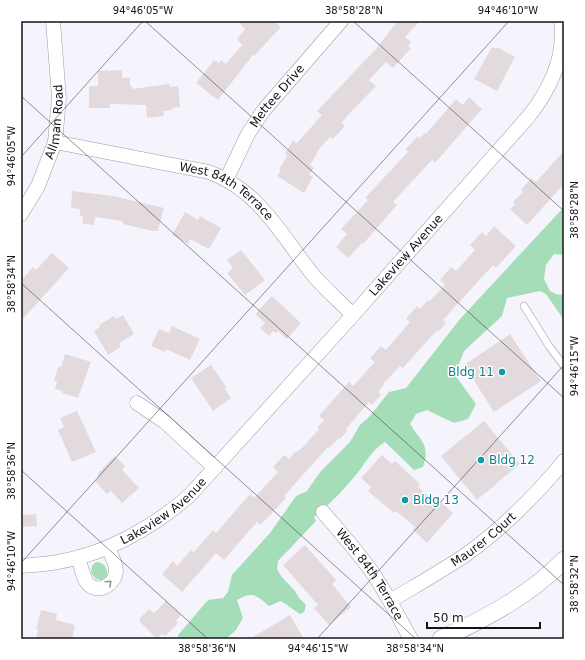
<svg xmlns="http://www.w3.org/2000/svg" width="585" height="660" viewBox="0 0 585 660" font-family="'DejaVu Sans',sans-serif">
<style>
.green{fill:#a4ddb7}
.building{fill:#e3dade}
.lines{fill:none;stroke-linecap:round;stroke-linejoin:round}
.service-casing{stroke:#9c9ba3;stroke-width:8}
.minor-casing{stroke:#9c9ba3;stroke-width:15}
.tertiary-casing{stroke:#9c9ba3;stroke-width:18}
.service{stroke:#fff;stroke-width:7}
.minor{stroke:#fff;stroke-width:14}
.tertiary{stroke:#fff;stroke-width:17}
.oneway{stroke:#959596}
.ticks{fill:none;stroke:#141316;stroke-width:1;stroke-opacity:0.45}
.culture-dot{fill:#0f9aa8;stroke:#fff;stroke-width:1.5}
.labels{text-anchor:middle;stroke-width:3;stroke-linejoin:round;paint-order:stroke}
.street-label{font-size:12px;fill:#141316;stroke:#fff}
.culture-label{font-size:12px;fill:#0d838f;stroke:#fff;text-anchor:start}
.neatline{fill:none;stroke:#141316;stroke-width:1.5}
.ticks-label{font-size:10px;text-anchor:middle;fill:#141316}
</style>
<rect width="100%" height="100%" fill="#f5f4fd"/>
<path class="green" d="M564 207V255L554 254 546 265 544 279 550 291 556 294 564 295V320L546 294 540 291 507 298 502 316 464 351 455 375 476 404 468 419 454 423 427 410 416 414 410 424C422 443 430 444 423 467L414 470 385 442C370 451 365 465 354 477 342 492 329 505 314 517L316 521 278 561 277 569 281 576 295 591 299 598 306 605 304 612 300 614 281 601 269 606C256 595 253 591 237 600L243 618 236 630 226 639H179L178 635 208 600 223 598 228 592 232 575 270 533 296 496 307 491 321 471 350 442 360 425 370 416 389 392 406 388 460 319Z
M96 562C104 562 108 568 107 576L102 580 96 579 91 573 92 566Z"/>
<path class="building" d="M237 21H274L281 27 254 56 253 55 218 100 196 83 214 60 219 63 221 60 226 64 242 45 237 39 245 29Z
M398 21H420L405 37 411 42 408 46 411 48 393 68 386 62 369 80 376 86 347 116 342 123 345 126 333 139 330 137 320 148 310 165 314 168 309 175 313 177 304 193 277 176 281 170 279 169 287 156 285 154 293 140 297 143 322 115 317 111 374 51Z
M492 47 496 49 497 47 515 57 497 91 474 79Z
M122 70V78H130V86H132V89L169 84 170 87 178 86 180 107 172 108V110L163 111 164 116 147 118 146 105 110 104V108H89V86H98V71Z
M469 97 482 109 435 163 432 160 393 202 397 205 363 244 362 243 348 258 336 247 347 234 341 229 368 200 365 198 408 152 406 149 418 136 420 138 425 133 426 134 456 99 463 105Z
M564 151V184L527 225 510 209 515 204 513 202 523 192 521 190 531 178 536 182Z
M72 191 113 196 164 208 158 231H153L123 224V221L95 217 94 225 83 224V217L80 216V209L71 208Z
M185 212 198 220 200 216 221 228 209 249 190 239 188 244 172 235Z
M494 226 516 246 496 268 493 265 443 320 446 323 438 332 437 330 403 368 400 366 383 384 384 385 378 392 381 395 372 405 369 402 346 429 348 430 340 439 339 438 329 448 328 447 284 496 286 498 270 515 260 525 257 522 224 560 216 553 182 592 162 574 173 561 177 566 191 550 194 552 213 530 216 533 250 494 254 498 278 472 273 467 284 455 289 459 296 451 297 452 303 447 319 429 317 428 324 420 319 416 349 382 353 386 375 362 370 358 381 346 386 350 410 322 406 319 417 306 420 309 428 300 429 302 445 285 440 280 445 274 451 267 456 271 475 250 470 245 482 232 486 236Z
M241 250 265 280 245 295 227 273 233 268 227 260Z
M52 253 69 268 21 321V281L33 267 36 270Z
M272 296 301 323 287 339 278 331 276 333 273 331 269 336 260 328 265 323 255 314Z
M123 315 134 334 119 343 121 347 108 355 94 331 100 327 99 325 114 316 116 319Z
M172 326 200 339 190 360 166 349 165 352 151 346 159 329 169 333Z
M510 334 541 381 494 412 464 365Z
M65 354 91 362 78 398 62 393 63 391 55 389 57 381H54L58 367H61Z
M211 365 227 388 225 389 231 398 213 411 191 378Z
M77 411 96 452 72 462 58 430 64 427 60 418Z
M484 421 520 464 477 500 441 456Z
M382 455 392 464 395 461 420 484 418 487 437 504 440 501 453 513 427 543 413 530 415 527 396 511 394 513 368 491 371 487 361 478Z
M115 456 125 466 122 470 139 488 122 503 111 491 107 494 95 481 98 478V473Z
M36 514 37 526 21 527V515Z
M305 545 336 580 332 584 351 607 329 625 314 608 318 605 283 565Z
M166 601 181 615 176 621 178 623 165 636 162 634 157 639 140 622V618L149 609 154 613Z
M41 610 57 614 56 620 75 625 72 639H36L38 629H36Z
M290 615 304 639H249L270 627Z"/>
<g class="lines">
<defs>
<path id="service" d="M524 306 549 346 564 366"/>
<g id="minor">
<path id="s1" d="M55 142 209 172C261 191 282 237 314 276 326 290 340 302 353 315"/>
<path id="s2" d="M226 180 248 134 263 111 341 21"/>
<path id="s3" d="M21 214 38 186 55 142 59 98 53 21"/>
<path d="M137 403 165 422 215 468"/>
<path id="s4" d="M323 512C340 532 357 551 372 572 387 594 398 616 411 639"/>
<path d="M78 557C81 565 82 575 86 581 95 596 115 586 116 571 116 563 111 554 108 548"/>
<path id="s5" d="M21 566C33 565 46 564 58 562 106 554 154 527 190 495L353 315 529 116C550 89 566 56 561 21"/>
<path id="s6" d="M390 601C415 586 440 572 464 556 501 530 535 496 564 461"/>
</g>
<path id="tertiary" d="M441 639C486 618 529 596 564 560"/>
</defs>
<use href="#service" class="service-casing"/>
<use href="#minor" class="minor-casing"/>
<use href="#tertiary" class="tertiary-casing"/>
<use href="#service" class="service"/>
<use href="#minor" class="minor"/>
<use href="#tertiary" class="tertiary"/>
</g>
<defs><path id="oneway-chevron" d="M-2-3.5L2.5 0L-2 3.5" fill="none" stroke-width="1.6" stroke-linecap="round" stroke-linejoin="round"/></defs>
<use class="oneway" href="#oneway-chevron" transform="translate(109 583) rotate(-43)"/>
<path class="ticks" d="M145 21 564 398M353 21 564 211M561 21 564 24M21 96 564 585M21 157 143 21M21 283 416 639M21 470 208 639M21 563 509 21M317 639 564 365"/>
<g class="culture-dot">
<circle cx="502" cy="372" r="4"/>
<circle cx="481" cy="460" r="4"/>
<circle cx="405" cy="500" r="4"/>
</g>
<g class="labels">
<g class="street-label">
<text dy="4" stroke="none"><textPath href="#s2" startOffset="99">Mettee Drive</textPath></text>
<text dy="4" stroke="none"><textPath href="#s3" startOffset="100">Allman Road</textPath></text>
<text dy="4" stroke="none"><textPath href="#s1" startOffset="181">West 84th Terrace</textPath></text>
<text dy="4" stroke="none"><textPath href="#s5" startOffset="510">Lakeview Avenue</textPath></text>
<text dy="4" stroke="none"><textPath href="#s5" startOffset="156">Lakeview Avenue</textPath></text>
<text dy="4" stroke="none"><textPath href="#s6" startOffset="112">Maurer Court</textPath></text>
<text dy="4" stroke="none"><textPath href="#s4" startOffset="78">West 84th Terrace</textPath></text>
</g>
<g class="culture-label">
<text x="494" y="376" text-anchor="end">Bldg 11</text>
<text x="489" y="464">Bldg 12</text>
<text x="413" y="504">Bldg 13</text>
</g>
</g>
<rect width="585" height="660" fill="none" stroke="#ffffff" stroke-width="44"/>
<path d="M427 622v6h113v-6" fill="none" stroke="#141316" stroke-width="2"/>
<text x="433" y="622" font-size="12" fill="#141316" stroke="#ffffff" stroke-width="3" paint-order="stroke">50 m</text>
<rect x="22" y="22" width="541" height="616" class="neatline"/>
<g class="ticks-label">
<text x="143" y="14">94°46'05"W</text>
<text x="354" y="14">38°58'28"N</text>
<text x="508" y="14">94°46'10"W</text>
<text transform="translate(11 156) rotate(-90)" y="4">94°46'05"W</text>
<text transform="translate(574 210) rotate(-90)" y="4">38°58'28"N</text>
<text transform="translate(11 284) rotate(-90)" y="4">38°58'34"N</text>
<text transform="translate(574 366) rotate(-90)" y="4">94°46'15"W</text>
<text transform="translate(11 471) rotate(-90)" y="4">38°58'36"N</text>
<text transform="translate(11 561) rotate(-90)" y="4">94°46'10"W</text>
<text transform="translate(574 584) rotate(-90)" y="4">38°58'32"N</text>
<text x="207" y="652">38°58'36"N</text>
<text x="318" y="652">94°46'15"W</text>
<text x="415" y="652">38°58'34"N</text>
</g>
</svg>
